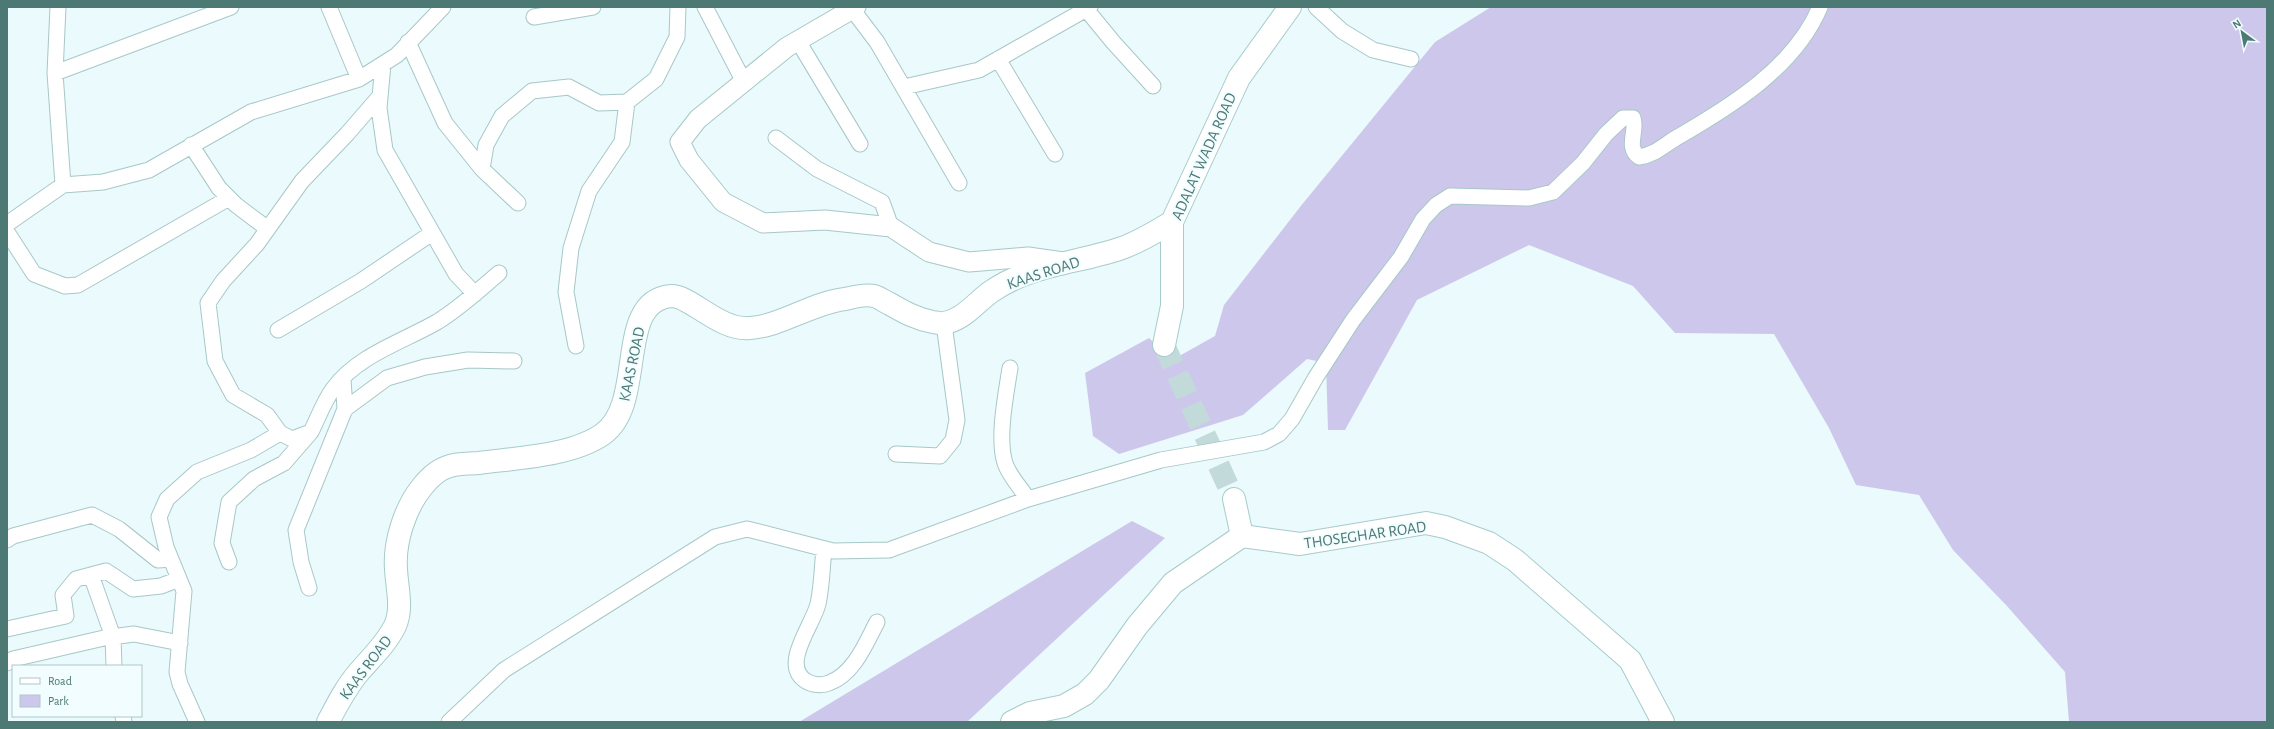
<svg xmlns="http://www.w3.org/2000/svg" width="2274" height="729" viewBox="0 0 2274 729" font-family="'Alegreya Sans',sans-serif">
<style>
.green{fill:#cdc8eb}
.lines{fill:none;stroke-linecap:round;stroke-linejoin:round}
.secondary-tunnel{stroke:#c3dadb;stroke-width:22;stroke-dasharray:22 11;stroke-linecap:butt}
.minor-casing{stroke:#a7c8c7;stroke-width:17}
.tertiary-casing{stroke:#a7c8c7;stroke-width:21}
.secondary-casing{stroke:#a6cccb;stroke-width:24}
.minor{stroke:#fff;stroke-width:15}
.tertiary{stroke:#fff;stroke-width:19}
.secondary{stroke:#fff;stroke-width:22}
.labels{text-anchor:middle;stroke-width:4;stroke-linejoin:round;paint-order:stroke}
.street-label{font-size:16px;fill:#4d7975;stroke:#f1fdff}
</style>
<rect width="100%" height="100%" fill="#eafafd"/>
<path class="green" d="M1491 7H2267V722H2069L2065 672 2007 606 1953 550 1919 495 1856 485 1829 428 1774 334 1675 333 1633 286 1529 245 1417 300 1345 430H1328L1326 363 1307 359 1243 415 1119 454 1093 436 1085 373 1149 338 1172 360 1215 336 1224 305 1300 207 1435 42Z
M1132 521 1165 538 967 722H799Z"/>
<g class="lines">
<path class="secondary-tunnel" d="M1164 345 1234 499"/>
<defs>
<path id="minor" d="M58 7 55 73 63 185
M329 7 359 79
M705 7 744 82
M1316 7 1342 31 1373 50 1411 59
M852 9 877 42 959 183
M1086 9 1113 42 1153 86
M534 17 593 7
M798 41 860 144
M408 42 445 123 482 169
M998 59 1055 154
M383 64 379 108 385 150 456 274 475 294
M55 73 231 7
M904 87 979 70 1090 7
M776 138 817 169 882 202 891 227
M191 145 219 188 236 205 268 229
M518 203 482 169 486 145 502 116 532 91 569 87 599 103 627 102 656 79 677 37 678 7
M7 224 63 185 103 182 149 170 251 112 359 79 397 55 443 7
M7 232 34 274 65 286 78 285 229 198
M278 330 361 281 432 233
M576 346 566 292 571 248 589 191 622 142 627 102
M1010 368C1006 394 997 438 1005 463 1009 476 1021 488 1028 499
M345 409 387 378 425 367 468 360 514 361
M280 433 292 439 311 432C318 418 324 401 333 389 358 355 402 342 437 322 460 308 479 290 499 273
M896 454 940 456 953 440 957 420 944 324
M7 540 13 536 92 515 119 529 158 560 171 559
M824 549C822 567 822 586 818 604 813 625 780 665 806 681 812 685 822 686 829 683 854 674 866 643 877 622
M229 562 222 543 229 502 254 479 284 463 310 433
M91 575 113 637 114 666
M309 588 301 562 296 530 345 409 343 379
M7 629 66 616 63 595 76 579 106 571 133 589 161 586 179 579
M7 663 13 659 104 638 134 634 180 643
M123 716 124 722
M197 722 180 684 177 672 184 591 166 547 159 517 167 499 197 472 251 450 280 433 267 415 233 395 215 361 208 303 223 281 257 244 302 181 347 134 380 96
M449 722 504 670 715 537 747 529 833 551 889 550 1028 499 1161 460 1264 442 1279 434 1292 419 1316 377 1353 320 1401 257 1423 219 1436 205 1450 196 1529 198 1553 192 1583 163 1606 134 1623 118H1633C1638 130 1625 147 1639 157 1654 155 1663 146 1676 138 1730 107 1795 67 1820 7"/>
<path id="tertiary" d="M856 7 787 47 698 119 680 142 689 160 723 202 763 223 825 220 891 227 929 252 969 262 1028 257 1063 262"/>
<path id="secondary" d="M1164 345 1172 306V222L1239 78 1290 7
M1234 499 1242 536
M328 722C337 705 346 687 359 672 371 658 386 644 395 626 403 608 397 589 396 569 394 542 405 508 422 487 429 478 439 469 450 466 459 463 470 464 479 463 516 458 572 456 603 434 647 403 614 301 671 296 690 295 719 331 750 328 781 326 812 303 845 299 853 297 866 294 874 296 879 297 885 302 890 304 904 312 916 319 933 322 934 322 943 324 944 323 964 320 977 301 992 291 1030 265 1077 263 1119 249 1138 243 1155 232 1172 222
M1012 722 1030 713 1064 706 1085 694 1099 680 1137 626 1173 583 1242 536 1300 544 1426 523 1445 527 1489 543 1515 560 1630 660 1663 722"/>
</defs>
<use href="#minor" class="minor-casing"/>
<use href="#tertiary" class="tertiary-casing"/>
<use href="#secondary" class="secondary-casing"/>
<use href="#minor" class="minor"/>
<use href="#tertiary" class="tertiary"/>
<use href="#secondary" class="secondary"/>
</g>
<g class="labels">
<g class="street-label">
<text transform="translate(1203 156) rotate(-66)" y="6">ADALAT WADA ROAD</text>
<text transform="translate(1043 272) rotate(-18)" y="6">KAAS ROAD</text>
<text transform="translate(631 364) rotate(-78)" y="6">KAAS ROAD</text>
<text transform="translate(1365 534) rotate(-8)" y="6">THOSEGHAR ROAD</text>
<text transform="translate(365 667) rotate(-53)" y="6">KAAS ROAD</text>
</g>
</g>
<rect width="2274" height="729" fill="none" stroke="#4d7975" stroke-width="16"/>
<rect x="12" y="665" width="130" height="52" fill="#f1fdff" stroke="#afc8c8"/>
<rect x="20" y="678" width="20" height="6" fill="#ffffff" stroke="#afc8c8"/>
<text x="48" y="685" font-size="12" fill="#4d7975">Road</text>
<rect x="20" y="695" width="20" height="12" fill="#cdc8eb" stroke="#afc8c8"/>
<text x="48" y="705" font-size="12" fill="#4d7975">Park</text>
<g transform="translate(2242 32) rotate(328)" stroke="#f1fdff" stroke-width="3" paint-order="stroke">
<path d="M0-3L7 15L0 10L-7 15Z" fill="#4d7975"/>
<text y="-6" font-size="11" font-weight="bold" text-anchor="middle" fill="#4d7975">N</text>
</g>
</svg>
